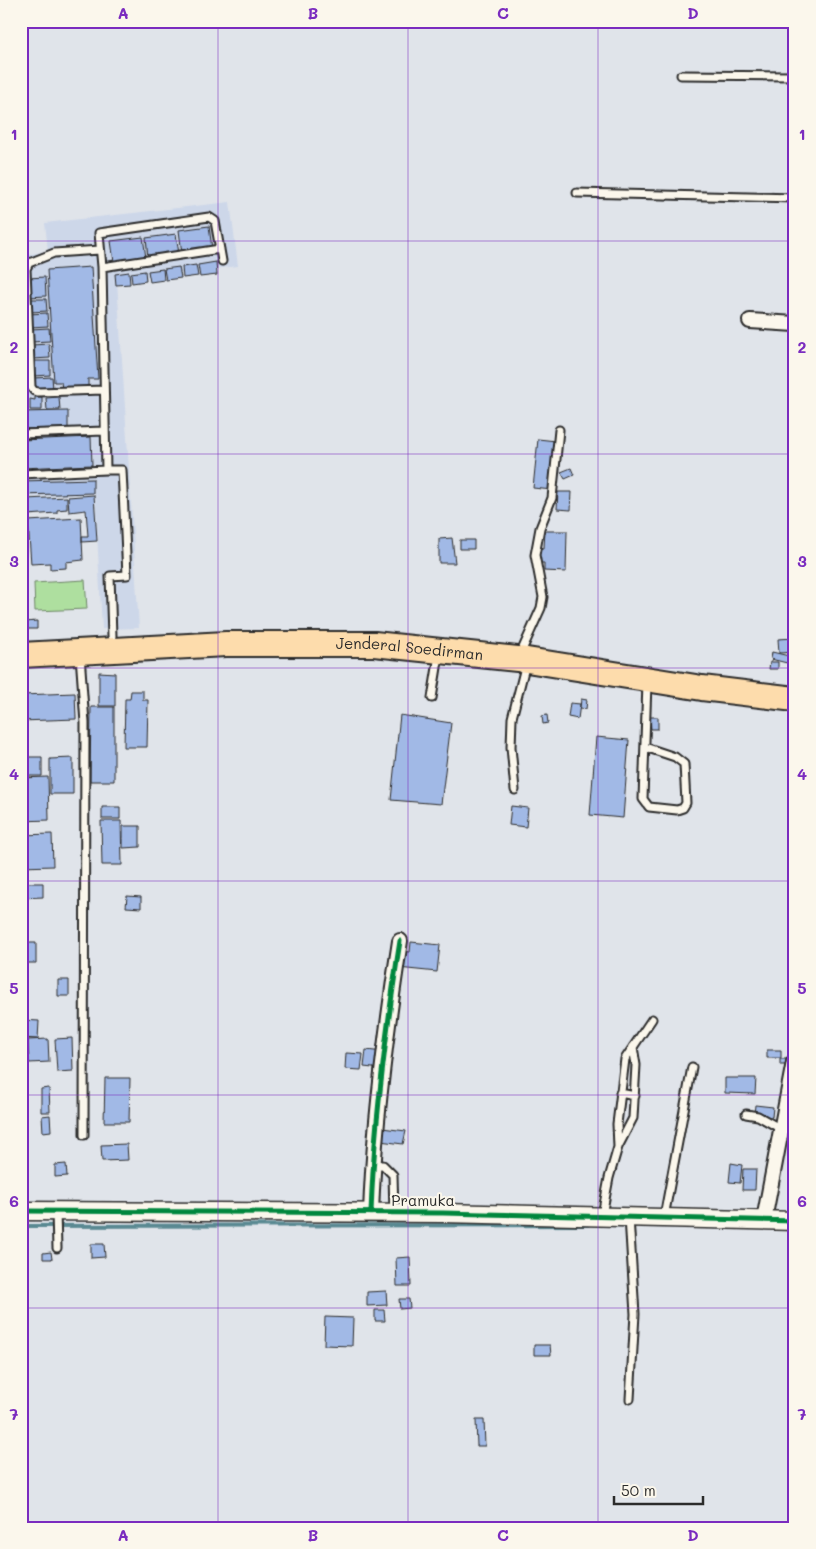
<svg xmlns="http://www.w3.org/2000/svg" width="816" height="1549" viewBox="0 0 816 1549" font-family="Mali,sans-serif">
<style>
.built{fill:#cdd7e9}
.green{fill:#aedf9f;stroke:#6c8565}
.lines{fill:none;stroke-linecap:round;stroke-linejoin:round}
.stream{stroke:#5a8992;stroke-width:4}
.building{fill:#a1b9e6;stroke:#2b2b2b}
.service-casing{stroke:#2b2b2b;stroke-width:11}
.minor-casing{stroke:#2b2b2b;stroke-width:18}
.tertiary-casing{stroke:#2b2b2b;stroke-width:21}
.trunk-casing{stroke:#2b2b2b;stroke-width:28}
.service{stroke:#fbf7ec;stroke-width:7}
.minor{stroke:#fbf7ec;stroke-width:14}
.tertiary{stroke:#fbf7ec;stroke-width:18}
.trunk{stroke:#fddcac;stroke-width:24}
.cycleway-casing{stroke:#fbf7ec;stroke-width:8}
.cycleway{stroke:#00873e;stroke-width:5}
.grid{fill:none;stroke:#7b2cbf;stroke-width:1;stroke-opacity:0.55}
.labels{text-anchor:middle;stroke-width:4;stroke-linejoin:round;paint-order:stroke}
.street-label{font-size:15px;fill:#2b2b2b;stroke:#fbf7ec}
.neatline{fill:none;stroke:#7b2cbf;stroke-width:2}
.grid-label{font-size:16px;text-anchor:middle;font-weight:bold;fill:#7b2cbf}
</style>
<rect width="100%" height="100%" fill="#e0e4ea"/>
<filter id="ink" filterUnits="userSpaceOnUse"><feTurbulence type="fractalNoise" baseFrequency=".02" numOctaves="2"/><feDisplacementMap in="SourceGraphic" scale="10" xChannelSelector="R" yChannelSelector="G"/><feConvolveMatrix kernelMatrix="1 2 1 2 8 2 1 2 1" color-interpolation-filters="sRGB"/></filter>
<g filter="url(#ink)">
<path class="built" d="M230 202 238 266 117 281 139 628 102 629 95 494 21 498V256L48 251 45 223Z"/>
<path class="green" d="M85 580 87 609 35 611 34 583Z"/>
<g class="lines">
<path class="stream" d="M21 1226 588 1225"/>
</g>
<path class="building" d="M209 226 212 249 182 254 179 230Z
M176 234 179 254 148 258 146 238Z
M143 237 146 258 114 262 111 241Z
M216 262 217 275 200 277 198 265Z
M196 265 198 276 183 278 182 267Z
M91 267 98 379H88V387L62 389 61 382H54L47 270Z
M179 267 181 278 166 280 164 269Z
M163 269 164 280 150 282 148 271Z
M145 271 146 281 132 283 131 273Z
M129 272 130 284 116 285 115 274Z
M45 277 46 296 29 297 28 278Z
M29 299H46L47 311 30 312Z
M47 313 48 326 30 327 29 314Z
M21 317H25V329H21Z
M49 328 50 341 31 342V329Z
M21 332H27V345H21Z
M49 344 50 358 33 359 32 345Z
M21 348H28V360L21 361Z
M33 361H50V375L34 376Z
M21 362H28V378H21Z
M52 377 53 389 35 390 34 378Z
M21 379H28V391L21 392Z
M21 397H26V410H21Z
M35 397H42V410H30V399L35 400Z
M59 397 60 410H47L46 398Z
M68 411V428L21 429V412Z
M91 437 92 465 21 468V440Z
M538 439 556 441 552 490 533 488Z
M571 468 574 475 565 479 561 472Z
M93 479V493L21 495V481Z
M558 492H572L571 510 557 509Z
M94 495 97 541 82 542V536H88L86 510 69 512 68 497Z
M67 497V509L57 510V513L27 515 26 499Z
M81 518 83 560 66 562V568L50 569V563L31 564 28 521Z
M23 528 25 563H21V529Z
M545 531H567L566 572 544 571V563H538L539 548H544Z
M452 538 455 563H439V539Z
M460 540H474V549H460Z
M37 621V629H25V622Z
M794 638 795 652 779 653 778 639Z
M772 652 789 656 787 663 771 659Z
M770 662H778V669H769Z
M99 672 115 673V706H99Z
M131 691H143V700H148L147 747H124L125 699H130Z
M75 693 76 719 21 721V695Z
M581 699 587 700 586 709 580 708Z
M570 703 580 704 578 719 568 717Z
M91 707H114V781H90Z
M400 715 451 723 441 804 391 800Z
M547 715 548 723 543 724 542 716Z
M650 717H658V729H651Z
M596 737 629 740 623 818 590 815Z
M21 757H42V776H21Z
M73 758V794H50V759Z
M48 777 49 820 21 821V778Z
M511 806 528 808 526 827 509 825Z
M102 807H120V819H102Z
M101 821H121L122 865H102Z
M123 826H140V847L123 848Z
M52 834 53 866 21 867V835Z
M21 883H43V897L21 898Z
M127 896 141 897V908L126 907Z
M411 942 440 945 437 972 398 968 400 951 410 952Z
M21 943H36V963H21Z
M58 980H69V996H58Z
M21 1020 39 1021 38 1039 21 1038Z
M72 1038 73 1071 57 1072 55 1039Z
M48 1039 49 1062 29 1063 28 1040Z
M366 1050 383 1052 381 1069 364 1067Z
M767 1050H781V1058H767Z
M346 1053 363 1054 361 1070 345 1069Z
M780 1059H786L787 1065H780Z
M105 1078H130L129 1122H104Z
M725 1078H756L755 1094 725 1093Z
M49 1088 50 1112H41V1089Z
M755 1105 773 1107 772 1117 754 1115Z
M50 1115 51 1131 43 1132 42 1116Z
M382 1128 406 1131 403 1144 380 1141Z
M127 1144 128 1160 102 1161 101 1145Z
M731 1163 742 1165 740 1183 729 1182Z
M66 1164 67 1176 55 1177V1165Z
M743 1169H756L755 1190H742Z
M91 1244H104L105 1257 91 1258Z
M51 1252 52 1259H43V1253Z
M410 1257 411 1286H397L396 1258Z
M386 1291 387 1305 367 1306V1292Z
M399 1299H409L410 1308 400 1309Z
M375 1310H384L385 1321H375Z
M325 1317 353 1318 352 1346 324 1345Z
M534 1345H550L551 1355H534Z
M476 1420H484L485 1446H477Z"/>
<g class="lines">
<defs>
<path id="service" d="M681 75 795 76
M577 193 795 198
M100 250 54 253 29 263 26 269 31 387 34 391 38 392 104 390
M102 267 220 249
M21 434 104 431
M21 474 106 470
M112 636 110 576 127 575 122 470H106L102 267 99 233 209 217 215 221 222 261
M523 648 541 608 543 597 535 555 540 528 552 498 559 430
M80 655 85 723 84 1135
M432 698 439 655
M645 747 675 757 684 764 686 803 683 808 677 810 649 807 643 799 647 683
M515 790 511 747 512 718 526 663
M620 1093 635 1096
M746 1114 758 1116 781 1129
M618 1147 617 1124 625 1059 652 1019
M373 1165H383L393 1175 394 1213
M56 1212 57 1248
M602 1215 609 1178 618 1147 633 1118 636 1065 633 1047
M629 1217 635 1314 630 1399
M664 1217 692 1067"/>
<path id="minor" d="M750 321 795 324
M371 1213C374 1122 386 1031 400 941
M764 1220 794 1062"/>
<path id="tertiary" d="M21 1211 443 1213 795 1221"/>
<g id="trunk">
<path id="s1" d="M21 655 226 644H374L527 660 702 688 795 699"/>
</g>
</defs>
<use href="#service" class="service-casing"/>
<use href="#minor" class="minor-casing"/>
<use href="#tertiary" class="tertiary-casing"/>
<use href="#trunk" class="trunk-casing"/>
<use href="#service" class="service"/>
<use href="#minor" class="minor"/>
<use href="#tertiary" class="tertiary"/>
<use href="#trunk" class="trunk"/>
<defs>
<path id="cycleway" d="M21 1211 443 1213 795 1221
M371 1213C374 1122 386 1031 400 941"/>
</defs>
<use href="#cycleway" class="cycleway-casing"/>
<use href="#cycleway" class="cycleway"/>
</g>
</g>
<path class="grid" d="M218 21V1528M408 21V1528M598 21V1528M21 241H795M21 454H795M21 668H795M21 881H795M21 1095H795M21 1308H795"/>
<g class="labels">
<g class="street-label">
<text dy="5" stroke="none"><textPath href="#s1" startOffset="389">Jenderal Soedirman</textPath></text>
<text x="423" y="1206">Pramuka</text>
</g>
</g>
<rect width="816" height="1549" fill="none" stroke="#fbf7ec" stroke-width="55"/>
<path d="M614 1496v8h89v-8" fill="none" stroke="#2b2b2b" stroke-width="2.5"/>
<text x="621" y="1496" font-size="15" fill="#2b2b2b" stroke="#fbf7ec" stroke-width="4" paint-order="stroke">50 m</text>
<rect x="28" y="28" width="760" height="1494" class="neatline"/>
<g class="grid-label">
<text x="123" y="19">A</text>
<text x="313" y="19">B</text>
<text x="503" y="19">C</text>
<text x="693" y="19">D</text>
<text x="14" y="140">1</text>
<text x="802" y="140">1</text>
<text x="14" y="353">2</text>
<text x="802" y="353">2</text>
<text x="14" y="567">3</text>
<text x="802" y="567">3</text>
<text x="14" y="780">4</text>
<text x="802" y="780">4</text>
<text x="14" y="994">5</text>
<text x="802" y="994">5</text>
<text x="14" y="1207">6</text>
<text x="802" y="1207">6</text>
<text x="14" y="1420">7</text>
<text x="802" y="1420">7</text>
<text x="123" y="1541">A</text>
<text x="313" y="1541">B</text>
<text x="503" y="1541">C</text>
<text x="693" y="1541">D</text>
</g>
</svg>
